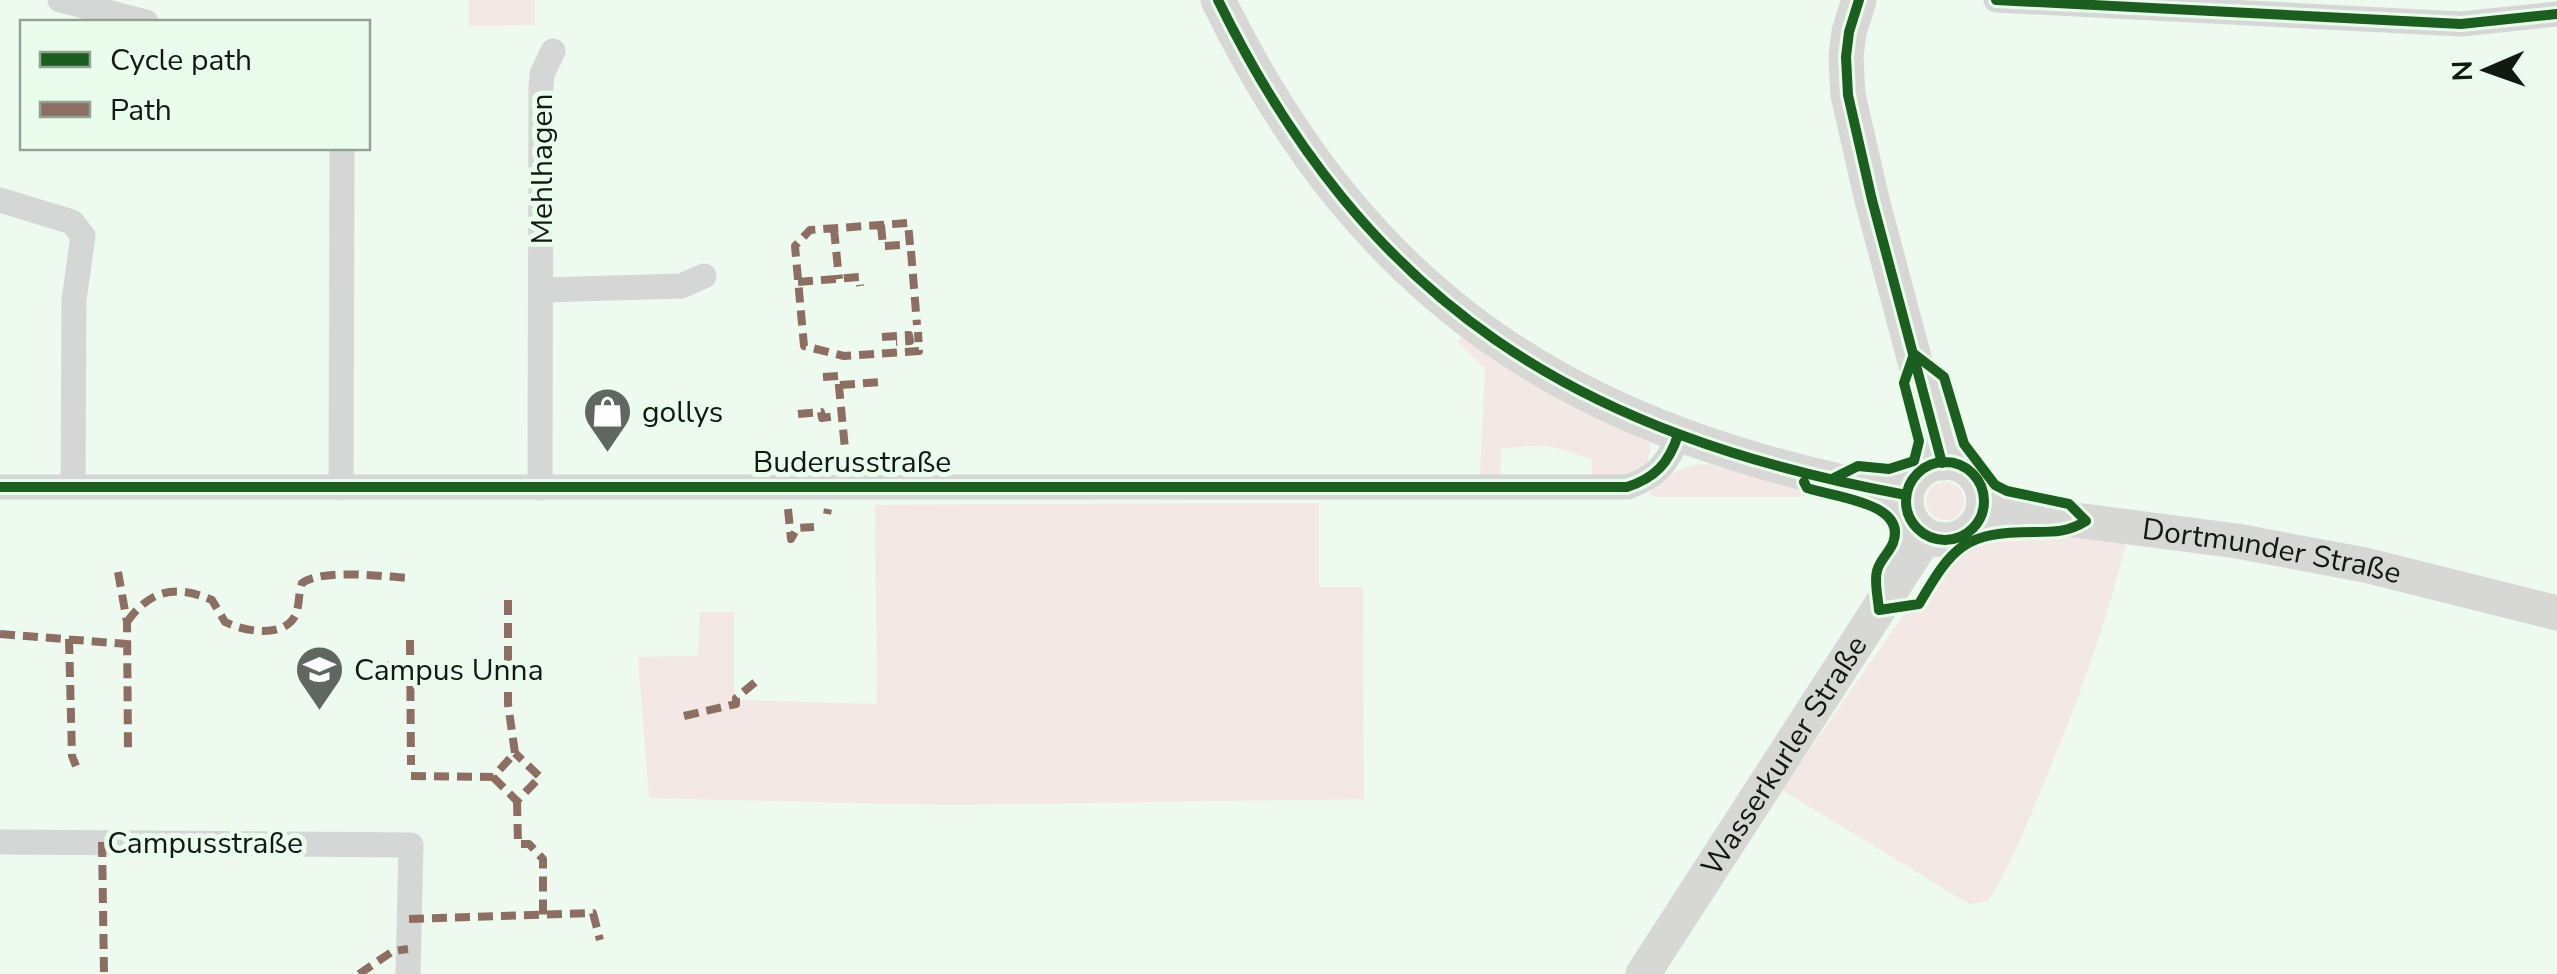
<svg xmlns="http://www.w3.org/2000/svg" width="2557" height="974" viewBox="0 0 2557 974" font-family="'Nunito Sans',sans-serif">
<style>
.green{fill:#f3e8e5}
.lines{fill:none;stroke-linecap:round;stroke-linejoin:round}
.street{stroke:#d4d7d5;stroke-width:25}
.secondary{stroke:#d7d7d5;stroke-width:35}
.quiet{stroke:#8d6e63;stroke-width:8;stroke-dasharray:15 8;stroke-linecap:butt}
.cycleway-casing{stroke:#eafdec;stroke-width:16}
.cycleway{stroke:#1b5e20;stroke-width:10}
.labels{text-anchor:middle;stroke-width:10;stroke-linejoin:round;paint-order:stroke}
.street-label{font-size:30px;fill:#121913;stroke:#eafdec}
.poi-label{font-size:30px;fill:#121913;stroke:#eafdec;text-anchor:start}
</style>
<rect width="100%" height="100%" fill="#eef9f0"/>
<path class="green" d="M469 0H535V25L469 26Z
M1463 335 1574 405 1649 440 1650 450 1647 465 1632 475 1592 477V460C1553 445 1543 443 1501 449L1500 476H1480L1485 369 1458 342Z
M1708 464 1806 490 1810 493 1803 497H1656L1649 494C1663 476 1684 464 1708 464Z
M1926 501a19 19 0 1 1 38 0a19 19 0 1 1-38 0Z
M1319 503V587H1363L1364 799 950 805 649 798 638 657 698 656 700 612H734V700L877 704 875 505Z
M2069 536 2126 543C2105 628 2075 710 2041 790 2025 828 2011 866 1988 901L1969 904 1782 790 1906 611 1922 607 1951 561 1990 537Z"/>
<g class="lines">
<path class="street" d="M60 0 146 22
M1996 0 2461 24 2557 14
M0 200 72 222 83 236 74 300 73 487
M542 290 681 286 704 276
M0 487H1627C1655 478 1669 463 1678 435
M341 488 342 148
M540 488 541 87 542 74 553 51
M0 842 411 845 408 974"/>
<g class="secondary">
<path d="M1218 0C1368 306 1577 434 1906 495"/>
<path d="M1859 0 1849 32 1846 57 1848 95 1872 200 1942 463"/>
<circle cx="1945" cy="501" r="39"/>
<path id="s1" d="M1983 508 2237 541 2365 565 2557 613"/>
<path id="s2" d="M1643 974 1926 536"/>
</g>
<path class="quiet" d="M881 225 883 246 900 245
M834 229 839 279
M910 245 908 223 810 230 795 246 804 346 844 356 919 351 918 332
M911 251 917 325
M798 282 859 277 860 286
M882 337 909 335 910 341 896 342
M823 377 838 376 845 449
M840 385 882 382
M798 414 821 412 822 418 842 415
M788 509 791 539 797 528 814 527
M827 514 828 509
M118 572 127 622 128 750
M127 622C150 590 175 584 212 600L225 622C244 631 282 639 295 616 300 606 298 593 302 583 325 568 383 577 411 578
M0 634 127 644
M69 639 72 756 76 766
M410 640 411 765
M374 665H410
M684 716 736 704V698L759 679
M411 776 493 777 515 753 508 704V597
M493 777 517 801 540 777 515 753
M517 801 518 844H529L543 859V915
M102 842 104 974
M409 919 593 913 600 940
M359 974 393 951 408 949"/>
<defs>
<path id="cycleway" d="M1218 0C1368 306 1577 434 1906 495
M1859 0 1849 32 1846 57 1848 95 1872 200 1942 463
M1996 0 2461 24 2557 14
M1906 501a39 39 0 1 1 78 0a39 39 0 1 1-78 0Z
M1834 478 1858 466 1889 469 1914 461 1919 441 1904 383 1914 354
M1804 482 1807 488C1835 497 1908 503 1893 543 1889 553 1879 561 1877 571 1874 581 1878 598 1879 610L1919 604C1953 546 1964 532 2034 532 2055 532 2068 532 2086 521L2069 504 2007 491 1995 485 1964 444 1944 377 1914 354
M0 487H1627C1655 478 1669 463 1678 435"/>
</defs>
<use href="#cycleway" class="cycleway-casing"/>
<use href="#cycleway" class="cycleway"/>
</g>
<defs>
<symbol id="shop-pin" viewBox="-11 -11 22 30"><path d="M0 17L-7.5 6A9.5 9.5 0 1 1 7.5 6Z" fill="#5f6760" stroke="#eafdec"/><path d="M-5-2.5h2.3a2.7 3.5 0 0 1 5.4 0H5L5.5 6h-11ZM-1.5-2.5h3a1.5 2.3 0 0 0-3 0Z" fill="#fff"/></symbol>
<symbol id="university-pin" viewBox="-11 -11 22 30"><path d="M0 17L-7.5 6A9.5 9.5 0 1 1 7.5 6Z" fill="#5f6760" stroke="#eafdec"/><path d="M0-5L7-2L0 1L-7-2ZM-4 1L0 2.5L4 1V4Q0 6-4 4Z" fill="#fff"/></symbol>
</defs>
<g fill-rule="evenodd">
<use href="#shop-pin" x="580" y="384" width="55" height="75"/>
<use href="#university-pin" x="292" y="642" width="55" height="75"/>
</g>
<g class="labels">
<g class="street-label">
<text transform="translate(542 169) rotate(-90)" y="10">Mehlhagen</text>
<text x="852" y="472">Buderusstraße</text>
<text dy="10" stroke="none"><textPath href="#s1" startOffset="292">Dortmunder Straße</textPath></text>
<text dy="10" stroke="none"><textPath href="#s2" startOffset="260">Wasserkurler Straße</textPath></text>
<text x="205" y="853">Campusstraße</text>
</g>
<g class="poi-label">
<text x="642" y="422">gollys</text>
<text x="354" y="680">Campus Unna</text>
</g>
</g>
<rect x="20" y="20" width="350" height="130" fill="#eafdec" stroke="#94a295" stroke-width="2.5"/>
<rect x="40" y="52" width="50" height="15" fill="#1b5e20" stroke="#94a295" stroke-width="2.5"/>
<text x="110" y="70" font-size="30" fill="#121913">Cycle path</text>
<rect x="40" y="102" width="50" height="15" fill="#8d6e63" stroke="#94a295" stroke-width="2.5"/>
<text x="110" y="120" font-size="30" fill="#121913">Path</text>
<g transform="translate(2487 70) rotate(268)" stroke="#eafdec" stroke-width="8" paint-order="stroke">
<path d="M0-8L18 38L0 25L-18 38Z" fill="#121913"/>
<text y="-15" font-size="28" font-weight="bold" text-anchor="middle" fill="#121913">N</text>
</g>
</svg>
